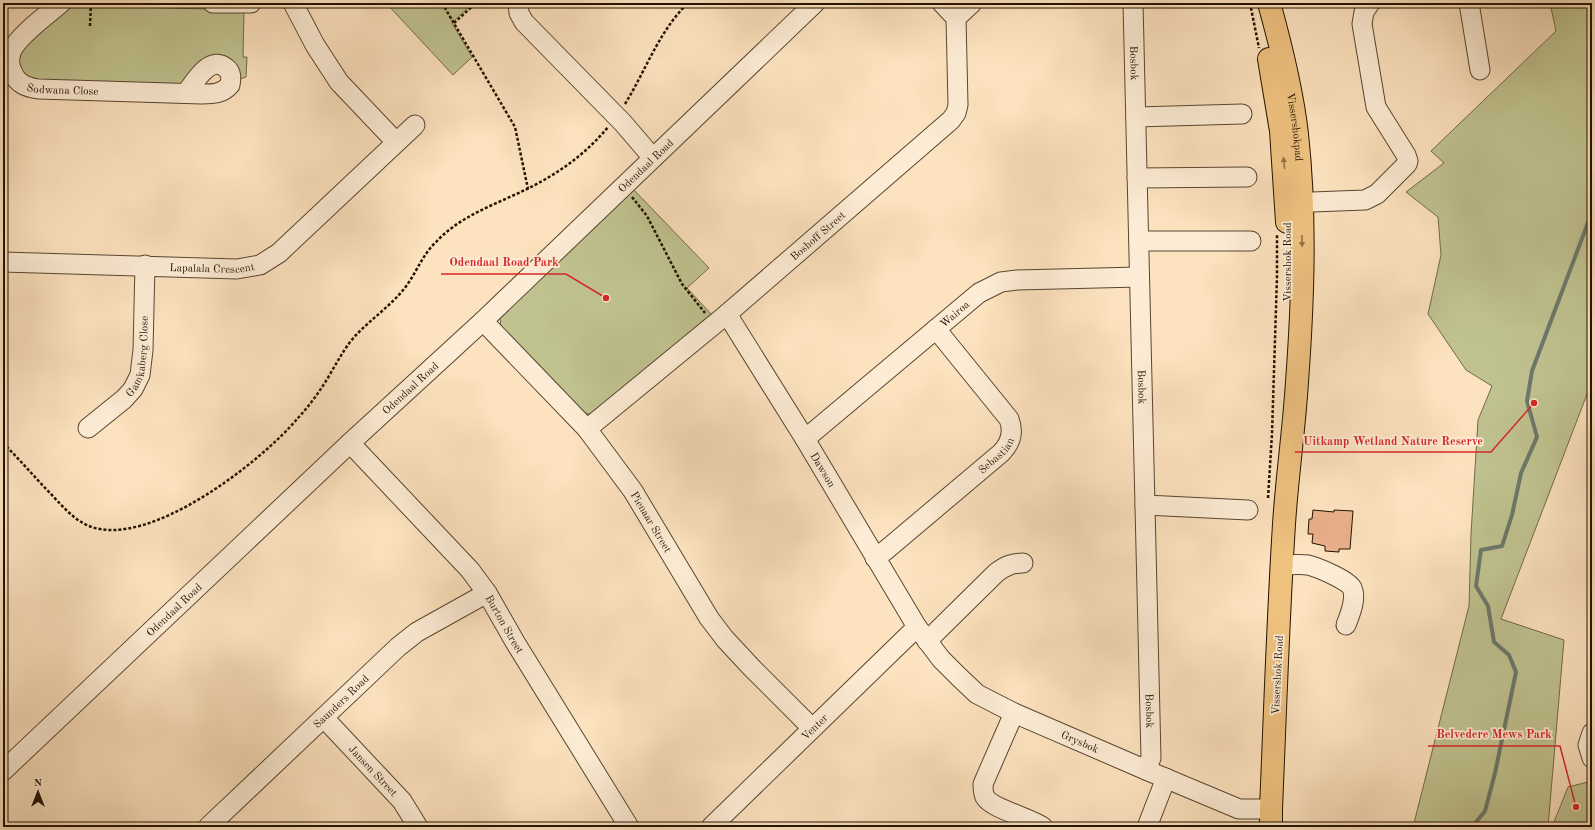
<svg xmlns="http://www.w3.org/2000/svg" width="1595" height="830" viewBox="0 0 1595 830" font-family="'Old Standard TT',serif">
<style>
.green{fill:#c0c390;stroke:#716a48}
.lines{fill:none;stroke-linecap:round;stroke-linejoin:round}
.stream{stroke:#6d796c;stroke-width:4}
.building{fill:#ebb08c;stroke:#221201}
.minor-casing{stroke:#584630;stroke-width:21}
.major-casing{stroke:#221201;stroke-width:24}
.path{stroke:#221201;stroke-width:2.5;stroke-dasharray:3 2;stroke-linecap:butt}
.minor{stroke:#fdecd5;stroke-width:19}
.major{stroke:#eec17f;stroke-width:22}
.oneway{fill:#927246}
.labels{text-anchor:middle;stroke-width:3.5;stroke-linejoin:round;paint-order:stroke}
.street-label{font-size:11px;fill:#221201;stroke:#fdecd5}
.leader{fill:none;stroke:#d62828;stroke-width:1.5}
.callout-dot{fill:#d62828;stroke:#fdecd5;stroke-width:1.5}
.callout-label{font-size:12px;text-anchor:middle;font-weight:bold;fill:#d62828;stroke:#fdecd5;stroke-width:3.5;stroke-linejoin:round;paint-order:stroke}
</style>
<rect width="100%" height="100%" fill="#fce2be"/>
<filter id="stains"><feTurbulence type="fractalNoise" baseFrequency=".005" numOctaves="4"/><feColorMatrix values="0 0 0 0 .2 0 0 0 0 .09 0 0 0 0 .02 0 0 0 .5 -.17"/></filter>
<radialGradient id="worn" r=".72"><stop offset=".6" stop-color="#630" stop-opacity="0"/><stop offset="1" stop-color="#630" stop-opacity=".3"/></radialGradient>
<path class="green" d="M77 3 99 6 244 10 243 57H247L246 77 237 80 230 65 180 86 34 83 21 77 17 54 69 4Z
M386 3H473L452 23 472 57 453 75Z
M1550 3H1592V381L1501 619 1564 640 1548 827H1413L1469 606 1471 534 1478 420 1492 386 1466 370 1428 314 1441 255 1438 217 1406 192 1444 163 1431 151 1556 31Z
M633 189 709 268 687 288 711 314 598 411 589 414 584 413 501 328 500 317Z
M1592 781V827H1552L1568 787Z"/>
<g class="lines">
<path class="stream" d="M1472 827 1485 811 1495 773 1516 672 1509 655 1494 642 1488 606 1476 586 1481 550 1502 546 1512 515 1521 473 1537 437 1527 401 1532 371 1592 212"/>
</g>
<path class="building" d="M1313 510 1334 512V510L1353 511 1350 549H1339V552L1325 551V546L1312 543 1313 534H1308L1309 519H1312Z"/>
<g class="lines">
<defs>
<g id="minor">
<path id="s1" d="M61 3C47 15 19 35 12 50 9 57 9 65 12 71 17 84 26 87 38 89L202 94C213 94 222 94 230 85 231 79 232 72 226 68 210 54 194 83 186 93"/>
<path d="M213 3H251"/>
<path d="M293 3 315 45 339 82 396 142"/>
<path d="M518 3 519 13 524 22 623 123 653 158"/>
<path id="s2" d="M1133 3 1151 758 1146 770"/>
<path d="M1469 3 1480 70"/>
<path d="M956 18 972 3"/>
<path d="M1136 117 1242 114"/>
<path d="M1137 178 1247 177"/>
<path d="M1288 201 1312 202 1365 200 1377 194 1407 164 1408 161 1406 155 1376 107 1362 24 1364 12 1370 3"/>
<path d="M1139 241H1251"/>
<path id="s3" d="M3 262 237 269 260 265 279 253 415 125"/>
<path id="s4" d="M727 314 805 439 917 627 941 659 959 677 977 694 1014 713 1146 770 1239 809H1271"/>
<path id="s5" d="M483 321 587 429 633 491 709 618 725 639 751 667 812 728"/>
<path id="s6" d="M88 428 124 399 133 389 140 375 143 350 145 265"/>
<path id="s7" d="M587 429 727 314 951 120 956 113 958 105 956 18 942 3"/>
<path id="s8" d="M805 439 979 293 1001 282 1017 280 1139 277"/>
<path id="s9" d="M350 443 470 570 487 593 515 642 629 827"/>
<path d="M1145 505 1248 510"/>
<path id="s10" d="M875 558 886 550 1001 453C1011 443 1014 432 1009 419L936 329"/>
<path d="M1282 565C1291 565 1300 564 1308 565 1317 567 1348 580 1352 588 1357 599 1350 614 1346 625"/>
<path d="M927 641 996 573C1005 566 1012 563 1023 563"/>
<path d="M1014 713 983 784C983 789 983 793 985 797 992 809 1029 817 1043 827"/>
<path id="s11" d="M324 718 402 801 418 827"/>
<path d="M1592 733 1588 745 1592 758"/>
<path id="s12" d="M3 771 350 443 483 321 815 3"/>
<path id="s13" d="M208 827 398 647 417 632 487 593"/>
<path id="s14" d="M711 827 917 627"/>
<path d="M1147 827 1166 778"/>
</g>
<g id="major">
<path id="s15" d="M1269 3C1281 46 1292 90 1297 134 1306 216 1303 300 1297 382 1294 430 1287 477 1284 524 1278 619 1275 714 1271 809V827"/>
<path d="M1269 59 1281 131 1287 222"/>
</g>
</defs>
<use href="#minor" class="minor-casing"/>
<use href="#major" class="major-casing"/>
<path class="path" d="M442 3 515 127 528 189
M1250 3 1259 48
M454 23 476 3
M90 26 91 3
M625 104C646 70 659 31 688 3
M632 197 647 216 682 284 705 313
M3 443C18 458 32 474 47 490 60 503 72 519 89 526 149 550 262 461 298 418 310 405 320 391 329 376 336 364 342 353 350 342 367 321 391 307 407 285 417 271 423 254 436 242 461 215 497 204 529 188 559 173 587 153 608 127
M1268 498 1272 434 1277 276V235"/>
<use href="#minor" class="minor"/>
<use href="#major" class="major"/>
</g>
<defs><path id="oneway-solid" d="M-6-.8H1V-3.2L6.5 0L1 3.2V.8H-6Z"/></defs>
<g class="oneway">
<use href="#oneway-solid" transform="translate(1284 163) rotate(-96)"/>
<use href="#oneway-solid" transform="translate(1302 241) rotate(89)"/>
</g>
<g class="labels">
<g class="street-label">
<text dy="4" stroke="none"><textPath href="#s2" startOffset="60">Bosbok</textPath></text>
<text dy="4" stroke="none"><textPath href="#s1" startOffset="148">Sodwana Close</textPath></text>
<text dy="4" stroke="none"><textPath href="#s15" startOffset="127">Vissershokpad</textPath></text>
<text dy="4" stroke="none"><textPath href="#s12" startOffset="883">Odendaal Road</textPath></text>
<text dy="4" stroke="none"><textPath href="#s7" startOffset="301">Boshoff Street</textPath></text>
<text transform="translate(1287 262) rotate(-90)" y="4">Vissershok Road</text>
<text dy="4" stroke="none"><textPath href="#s3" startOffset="209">Lapalala Crescent</textPath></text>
<text dy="4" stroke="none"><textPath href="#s8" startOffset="195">Wairoa</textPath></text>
<text dy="4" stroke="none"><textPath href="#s6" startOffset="93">Gamkaberg Close</textPath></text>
<text dy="4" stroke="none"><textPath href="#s2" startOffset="384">Bosbok</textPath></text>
<text dy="4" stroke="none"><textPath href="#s12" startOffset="559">Odendaal Road</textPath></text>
<text dy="4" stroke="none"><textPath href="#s10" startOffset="159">Sebastian</textPath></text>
<text dy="4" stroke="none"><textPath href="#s4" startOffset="183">Dawson</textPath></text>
<text dy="4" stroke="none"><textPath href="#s5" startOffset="263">Pienaar Street</textPath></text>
<text dy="4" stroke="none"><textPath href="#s12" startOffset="235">Odendaal Road</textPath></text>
<text dy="4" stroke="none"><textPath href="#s9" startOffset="239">Burton Street</textPath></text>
<text transform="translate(1277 675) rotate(-87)" y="4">Vissershok Road</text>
<text dy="4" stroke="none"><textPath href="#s13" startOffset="183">Saunders Road</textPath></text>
<text dy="4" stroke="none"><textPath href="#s2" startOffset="708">Bosbok</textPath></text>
<text dy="4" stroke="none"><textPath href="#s14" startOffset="144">Venter</textPath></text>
<text dy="4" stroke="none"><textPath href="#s4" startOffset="570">Grysbok</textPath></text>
<text dy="4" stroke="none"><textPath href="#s11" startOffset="72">Jansen Street</textPath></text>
</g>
</g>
<path class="leader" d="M606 298L566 274H441M1534 403L1491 452H1295M1576 807L1560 746H1428"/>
<g class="callout-dot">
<circle cx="606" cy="298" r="4"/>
<circle cx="1534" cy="403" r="4"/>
<circle cx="1576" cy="807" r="4"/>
</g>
<g class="callout-label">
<text x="504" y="266">Odendaal Road Park</text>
<text x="1393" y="445">Uitkamp Wetland Nature Reserve</text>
<text x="1494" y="738">Belvedere Mews Park</text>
</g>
<rect width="1595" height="830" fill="none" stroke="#fce2be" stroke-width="16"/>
<rect x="4" y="4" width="1587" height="822" fill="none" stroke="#221201" stroke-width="2"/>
<rect x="8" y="8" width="1579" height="814" fill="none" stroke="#221201"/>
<g transform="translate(38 792)" stroke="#fdecd5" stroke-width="3" paint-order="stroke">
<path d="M0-3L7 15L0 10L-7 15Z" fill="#221201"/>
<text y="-6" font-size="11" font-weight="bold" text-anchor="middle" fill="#221201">N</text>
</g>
<rect width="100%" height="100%" filter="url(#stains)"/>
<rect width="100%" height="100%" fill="url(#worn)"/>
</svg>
